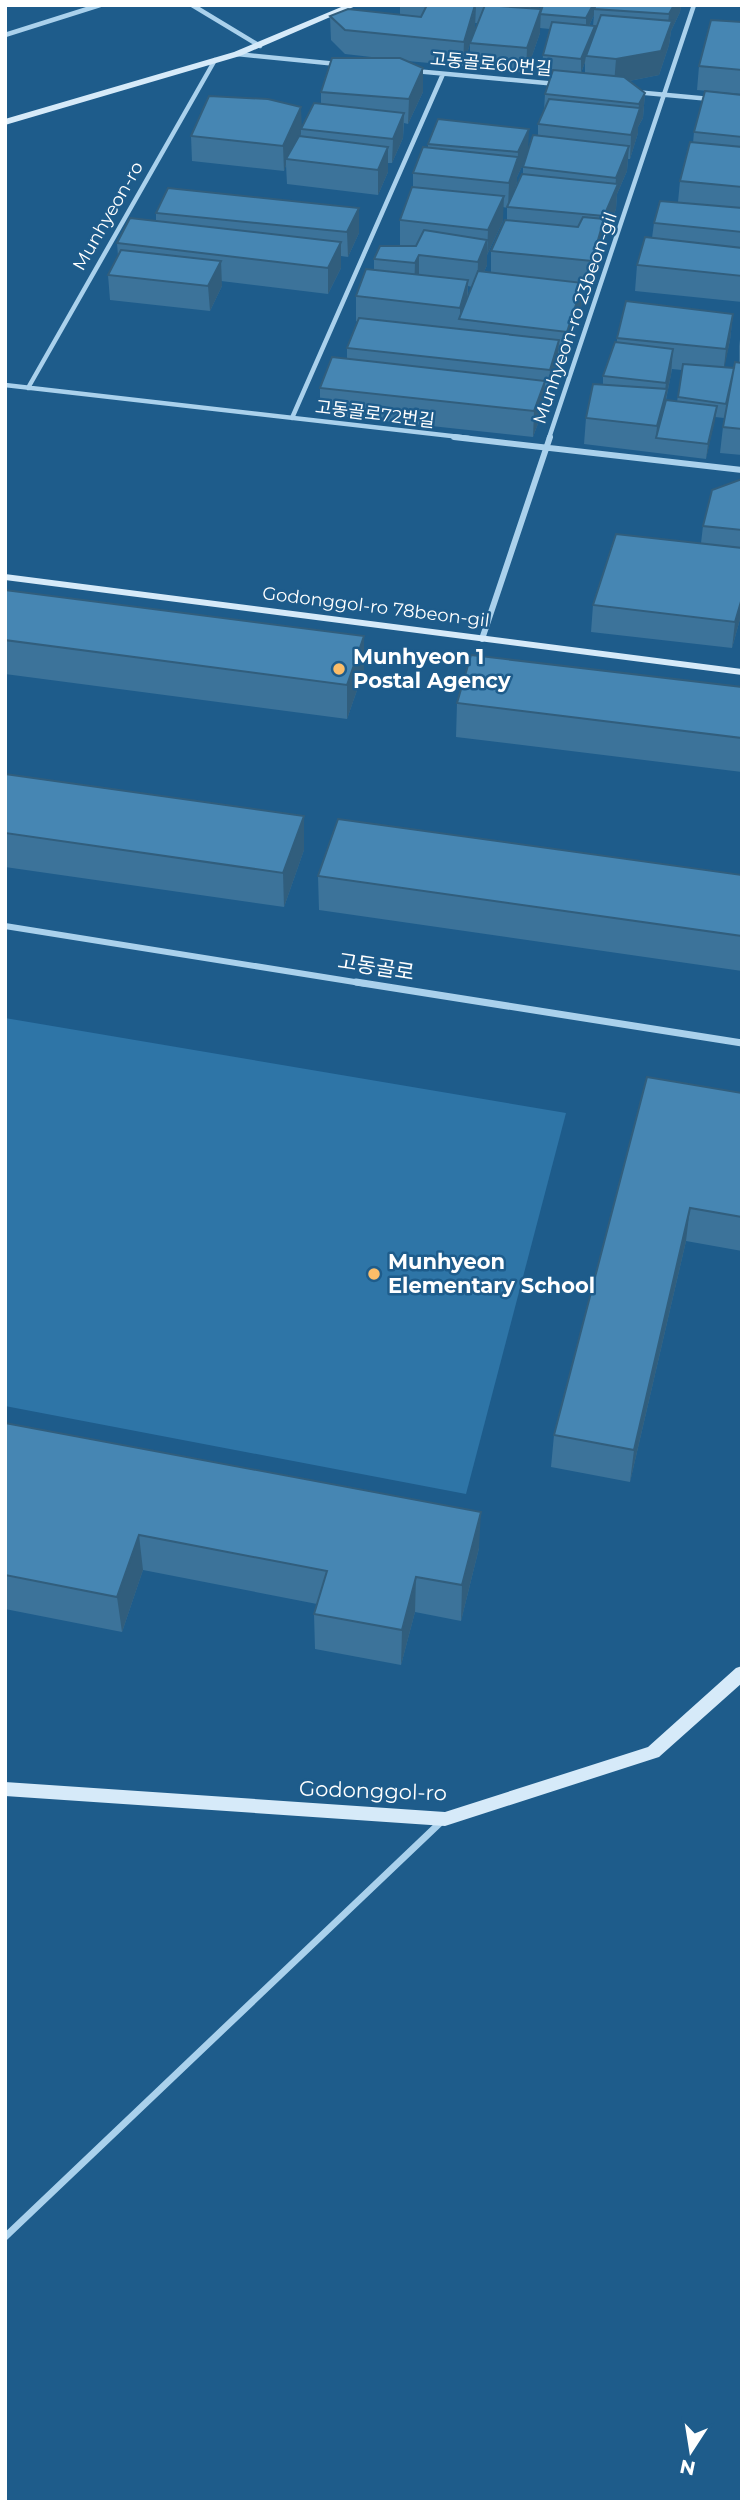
<svg xmlns="http://www.w3.org/2000/svg" width="747" height="2507" viewBox="0 0 747 2507" font-family="Montserrat,'Noto Sans KR',sans-serif">
<style>
.green{fill:#2e75a7}
.lines{fill:none;stroke-linecap:round;stroke-linejoin:round}
.lane{stroke:#aad1ec;stroke-width:7}
.street-far2{stroke:#aad1ec;stroke-width:4.5}
.street-far1{stroke:#aad1ec;stroke-width:6}
.street{stroke:#aad1ec;stroke-width:7}
.secondary{fill:#d6eaf9;fill-rule:evenodd}
.wall{fill:#3c739a;fill-rule:evenodd}
.shaded-wall{fill:#315e7d}
.building{fill:#4686b3;stroke:#315e7d;stroke-width:2}
.poi-dot{fill:#fbbd69;stroke:#1e5c8b;stroke-width:2.5}
.labels{text-anchor:middle;stroke-width:5;stroke-linejoin:round;paint-order:stroke}
.far-street-label{font-size:18px;fill:#fff;stroke:#1e5c8b}
.poi-label{font-size:21px;font-weight:bold;fill:#fff;stroke:#1e5c8b;text-anchor:start}
.street-label{font-size:21px;fill:#fff;stroke:#1e5c8b}
</style>
<rect width="100%" height="100%" fill="#1e5c8b"/>
<path class="green" d="M5 1018 566 1113 466 1494 5 1406Z"/>
<g class="lines">
<path class="lane" d="M5 2237 442 1821"/>
<path class="street-far2" d="M192 5 260 46
M5 35 100 5
M237 54 337 64
M415 71 557 84
M635 92 710 99
M5 385 469 438
M28 388 215 60
M292 418 443 74
M549 438 694 5"/>
<path class="street-far1" d="M454 437 742 470
M482 639 550 437
M5 926 367 984"/>
<path class="street" d="M356 982 742 1043"/>
<path class="secondary" d="M346 5H358L240 56 5 125V119L234 52Z
M5 574 742 669V675L5 580Z
M742 1666V1683L659 1757 445 1826 5 1796V1782L445 1812 648 1747 736 1668Z"/>
</g>
<path class="wall" d="M400 5H540L538 9 541 12 543 5H681L680 12 671 31 669 45 659 75 629 81 645 93 643 118 638 127V133L630 159H628L627 171 617 194 616 209 603 240 590 287 583 286 581 308 565 358 558 357 557 366 548 396 544 395V407L533 437 320 414V388L347 359V348L358 322 356 321V296L374 270V259L411 246 400 245V220L413 187V173L428 148V144L528 151 538 136V124L544 110 545 94 553 70 542 69 543 55 550 29 540 28V33L526 73 470 67V43L478 23H475V28L463 66 407 61 423 68V92L408 124 404 123 403 138 392 163H388V172L378 195 287 184 286 165 284 171 192 161 191 136 302 127 321 104V92L380 58 345 54 331 40 330 16 400 14ZM594 15 593 26H589ZM585 62V73H581ZM525 160 523 167V174L512 197 517 182V177ZM503 207 507 208V221L491 251V272H484L487 265V255L503 221ZM468 286 472 287 468 299Z
M742 22V94L697 90 699 66Z
M742 95V302L635 291 637 265 652 238 654 223 678 202 680 181 693 143 694 132Z
M156 213 359 233 348 257 341 256V268L328 294 221 281 222 286 210 311 110 300 108 275 118 256 117 243 156 221Z
M733 314 730 340 724 367 734 368 739 363V346L742 325V455L720 453 724 418 715 417 706 459 584 444 586 418 603 384V376L617 342V338ZM672 369 682 370 677 402 666 400Z
M742 479V612L732 648 591 632 593 605 701 543 703 526Z
M5 590 364 636V670L347 719 5 674Z
M742 687V772L456 737 457 703Z
M5 774 304 816V850L284 907 5 867Z
M742 875V971L319 910 318 876Z
M742 1093V1251L686 1241 630 1482 551 1467 554 1435Z
M5 1423 479 1548 461 1621 415 1612 401 1665 315 1649 314 1614 317 1604 143 1570 122 1632 5 1609Z"/>
<path class="shaded-wall" d="M476 5 475 28 463 66 464 42Z
M531 5H540L530 28Z
M593 5H598L594 9V15L586 32V18Z
M674 5H681L680 12 671 31 669 45 659 75 614 84 616 59 667 33 669 14Z
M541 9 540 33 526 73 527 48Z
M595 26 594 40 586 56 585 62 581 73V59Z
M423 68V92L408 124 409 99Z
M645 93 643 118 638 127V133L630 159 631 135 638 113 639 104Z
M301 107 302 129H301V134L289 159H286V165L284 171 283 146Z
M404 113 403 138 392 163 393 139Z
M529 129 528 154 517 177 518 152Z
M629 146 627 171 617 194 616 209 603 240 590 287 592 261 604 221V216L615 192 616 178Z
M388 147V172L378 195V170Z
M518 157 517 182 508 208 509 183Z
M504 196 503 221 487 255 488 230Z
M359 208V233L348 257 347 232Z
M487 240V265L477 288 478 262Z
M341 242V268L328 294V268Z
M419 255V280L414 289 415 263Z
M221 261 222 286 210 311 208 286Z
M468 280 467 306 460 319V308Z
M583 283 581 308 565 358 567 332Z
M733 314 730 340 723 375 726 349Z
M559 340 557 366 548 396 550 370Z
M673 349 671 375 666 398 664 415 656 438 657 426 664 398 666 383Z
M545 381 544 407 533 437 534 411Z
M717 406 715 421 706 459 708 444Z
M742 598V612L732 648 735 622Z
M364 636V670L347 719V685Z
M304 816V850L284 907 283 873Z
M690 1208 686 1241 630 1482 634 1450Z
M481 1512 479 1548 461 1621 462 1585Z
M139 1535 143 1570 122 1632 117 1597Z
M416 1577 415 1612 401 1665 402 1630Z"/>
<path class="building" d="M427 5H475L464 42 345 30 330 16 348 9 421 17Z
M485 5 541 9 527 48 470 43Z
M543 5H593L586 18 540 14Z
M596 5H674L669 14 594 9Z
M601 15 672 21 661 51 616 59 586 56Z
M711 20 742 22V70L699 66Z
M552 22 595 26 581 59 543 55Z
M332 58H400L423 68 409 99 321 92Z
M553 70 624 77 645 93 639 104 545 94Z
M705 91 742 95V137L694 132Z
M209 96 268 99 301 107 283 146 191 136Z
M549 99 640 108 631 135 538 124Z
M314 103 404 113 393 139 301 129Z
M438 119 529 129 518 152 428 144Z
M533 135 629 146 616 178 523 167Z
M299 136 388 147 378 170 286 159Z
M690 142 742 147V187L680 181Z
M423 147 518 157 509 183 413 173Z
M522 174 618 184 604 216 507 207Z
M412 187 504 196 488 230 400 220Z
M168 188 359 208 347 232 156 213Z
M660 201 742 208V232L654 223Z
M583 217 604 219 592 261 491 251 505 220 578 227Z
M130 218 341 242 328 268 117 243Z
M424 230 487 240 478 262 419 255 415 263 374 259 380 246H416Z
M645 237 742 248V276L637 265Z
M121 250 221 261 208 286 108 275Z
M366 269 468 280 460 308 356 296Z
M478 271 583 283 567 332 459 319Z
M626 301 733 314 726 349 617 338Z
M359 318 559 340 550 370 347 348Z
M615 342 673 349 666 383 603 376Z
M332 357 545 381 534 411 320 388Z
M735 362 742 363V429L723 427Z
M683 364 734 368 726 404 678 397Z
M593 384 667 389 657 426 586 418Z
M666 400 717 406 708 444 656 438Z
M742 479V530L703 526 712 490Z
M616 534 742 548V598L735 622 593 605Z
M5 590 364 636 347 685 5 640Z
M471 655 742 687V738L457 703Z
M5 774 304 816 283 873 5 833Z
M338 819 742 875V936L318 876Z
M647 1077 742 1093V1217L690 1208 634 1450 554 1435Z
M5 1423 481 1512 462 1585 416 1577 402 1630 314 1614 327 1571 139 1535 117 1597 5 1575Z"/>
<g class="poi-dot">
<circle cx="339" cy="669" r="7"/>
<circle cx="374" cy="1274" r="7"/>
</g>
<g class="labels">
<g class="far-street-label">
<text transform="translate(491 64) rotate(5)" y="6">고동골로60번길</text>
<text transform="translate(108 216) rotate(-60)" y="6">Munhyeon-ro</text>
<text transform="translate(575 318) rotate(-71)" y="6">Munhyeon-ro 23beon-gil</text>
<text transform="translate(375 414) rotate(7)" y="6">고동골로72번길</text>
<text transform="translate(376 607) rotate(7)" y="6">Godonggol-ro 78beon-gil</text>
</g>
<g class="poi-label">
<text x="353" y="664">Munhyeon 1<tspan x="353" dy="24">Postal Agency</tspan></text>
<text x="388" y="1269">Munhyeon<tspan x="388" dy="24">Elementary School</tspan></text>
</g>
<g class="street-label">
<text transform="translate(376 967) rotate(9)" y="7">고동골로</text>
<text transform="translate(373 1791) rotate(2)" y="7">Godonggol-ro</text>
</g>
</g>
<rect width="747" height="2507" fill="none" stroke="#ffffff" stroke-width="14"/>
<g transform="translate(691 2451) rotate(192)" stroke="#1e5c8b" stroke-width="5" paint-order="stroke">
<path d="M0-5L12 26L0 18L-12 26Z" fill="#ffffff"/>
<text y="-10" font-size="19" font-weight="bold" text-anchor="middle" fill="#ffffff">N</text>
</g>
</svg>
